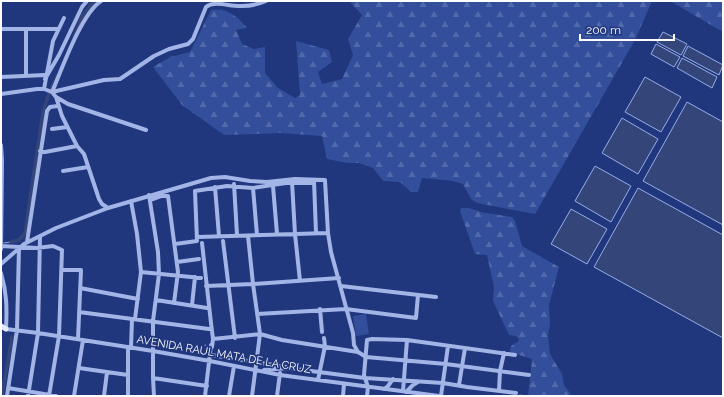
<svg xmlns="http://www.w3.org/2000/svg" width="724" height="397" viewBox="0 0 724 397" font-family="Raleway,sans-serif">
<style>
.forest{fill:url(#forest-firs)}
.pitch{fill:#334e9b}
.water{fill:#344579;stroke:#97ade8}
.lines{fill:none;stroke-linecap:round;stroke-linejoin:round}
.stream{stroke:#97ade8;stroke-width:1}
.canal{stroke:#344579;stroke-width:3.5}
.minor{stroke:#a3b5e7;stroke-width:4}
.major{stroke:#e5e9fd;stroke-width:5}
.labels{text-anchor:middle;stroke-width:3.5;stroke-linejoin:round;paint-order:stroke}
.street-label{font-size:11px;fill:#fff;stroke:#20367d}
</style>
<defs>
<pattern id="forest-firs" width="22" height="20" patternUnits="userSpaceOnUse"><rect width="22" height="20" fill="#334e9b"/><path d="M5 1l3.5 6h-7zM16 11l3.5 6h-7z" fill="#5269aa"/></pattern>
</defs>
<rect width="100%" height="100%" fill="#20367d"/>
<path class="forest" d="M349 1H652L635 40 535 214 477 203 471 199 463 184 453 181 422 178 418 192H411L400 182 383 181 373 168 359 163H347L327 159 322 136 281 133 224 135 182 105 153 67 170 57 190 52 211 10C227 7 237 16 247 28L236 30 242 44 254 49 265 47V73L278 88 295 98 300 95 296 41 329 50 332 62 318 72 322 84 342 79 353 55 348 39 362 15Z
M670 1H723V32Z
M461 208H469L481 212 512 217 515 221 522 246 559 267 549 305 550 324 548 336 550 354 562 374 564 385 572 396H519V394L528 396 532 359 510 352C510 345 513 344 518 342L519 339 516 336 509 335 493 301 494 287 487 255 475 254 460 211Z"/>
<path class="pitch" d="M366 314 369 334 356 336 353 316Z"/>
<path class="water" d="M663 32 687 44 681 55 657 42Z
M656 44 680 57 674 67 651 54Z
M688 46 723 65 719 75 683 56Z
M682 58 717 77 712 88 677 68Z
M645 77 681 97 661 132 625 112Z
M687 102 723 122V225L643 181Z
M622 118 658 139 638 174 602 153Z
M595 166 631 186 611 222 575 201Z
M638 188 723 235V338L594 267Z
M571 209 607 229 587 264 551 244Z"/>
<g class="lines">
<path class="stream" d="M4 243 11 242"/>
<path class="canal" d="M74 37 83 15 94 1
M11 242 19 240 25 233 43 112 48 96 57 76
M2 396 12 337"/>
<path class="minor" d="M1 29H58
M26 76V29
M1 77 45 75
M45 79 59 55 82 7 87 1
M44 89 53 41 64 18
M52 92 104 80 120 79 154 56 169 49 188 44 193 39 206 7C215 0 230 7 242 6 250 6 259 4 266 1
M52 92C62 69 81 14 101 1
M1 94 37 89H44L52 92 56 97 62 116 77 146 84 154 99 199 102 204 108 208
M56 97 68 104 146 130
M52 129 67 127
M1 145 2 160 1 249
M40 151 45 152 77 146
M63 171 88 167
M314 181 316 233
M292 182 295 234 300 281
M234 184 237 235
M273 186 277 234
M215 187 219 236
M253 188 257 235
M149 195 158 252 159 274 153 321V378L154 396
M150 200 161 196H168L178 272 174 303
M131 201 137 234 141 272 135 319
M248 236 253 284 260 334 252 396
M197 237 328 233
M223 241 235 338
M27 242 47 111 50 107 58 106
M202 243 211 323 213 339 212 347
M175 244 197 241 195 191 227 186 253 188 286 183H314
M1 246 37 248 53 246 62 250 59 336 49 396
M177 262 199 259
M1 264 24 244 56 228 108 208 211 178 225 177 250 181 267 182 295 179 325 180 328 233 331 252 353 333 354 345 358 352
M61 270H81L78 339
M141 272 201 278
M1 273C7 293 7 309 6 329L38 333 153 351 210 361 280 375 439 396
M206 286 253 284 339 278
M341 286 436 297
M80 288 138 299
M156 300 207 308
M192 305 195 277
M320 309 322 332
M79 312 209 329
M257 314 346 309 416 318 418 295
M213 339 260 334 282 340 358 352 366 357 446 364 529 375
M128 347V396
M131 348 132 319
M211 355 286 367
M79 368 128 375
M264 370 288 368 365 378 443 383 467 387 516 393
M153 378 207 386
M318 380 325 346 324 338
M459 385 465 348
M8 388 56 396
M384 389 388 386 393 379
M403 391 407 340
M499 391 500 371 504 353
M406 392 413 385 418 382
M7 396 17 330 19 248
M28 396 38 333 40 236
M74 396 83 340
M104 396 107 372
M205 396 211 345
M229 396 234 366
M277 396 280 373
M343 396 344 384
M367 396 368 387 364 375 367 340 372 339 407 340 515 355
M441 396 448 346"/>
<path class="major" d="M1 326 6 329"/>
</g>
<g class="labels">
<g class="street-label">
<text transform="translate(224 354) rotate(10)" y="4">AVENIDA RAÚL MATA DE LA CRUZ</text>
</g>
</g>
<rect width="724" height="397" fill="none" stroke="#ffffff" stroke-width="4"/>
<path d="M580 34v6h94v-6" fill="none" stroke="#ffffff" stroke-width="2"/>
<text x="586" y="34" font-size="12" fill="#ffffff" stroke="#20367d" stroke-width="3" paint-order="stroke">200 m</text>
</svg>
